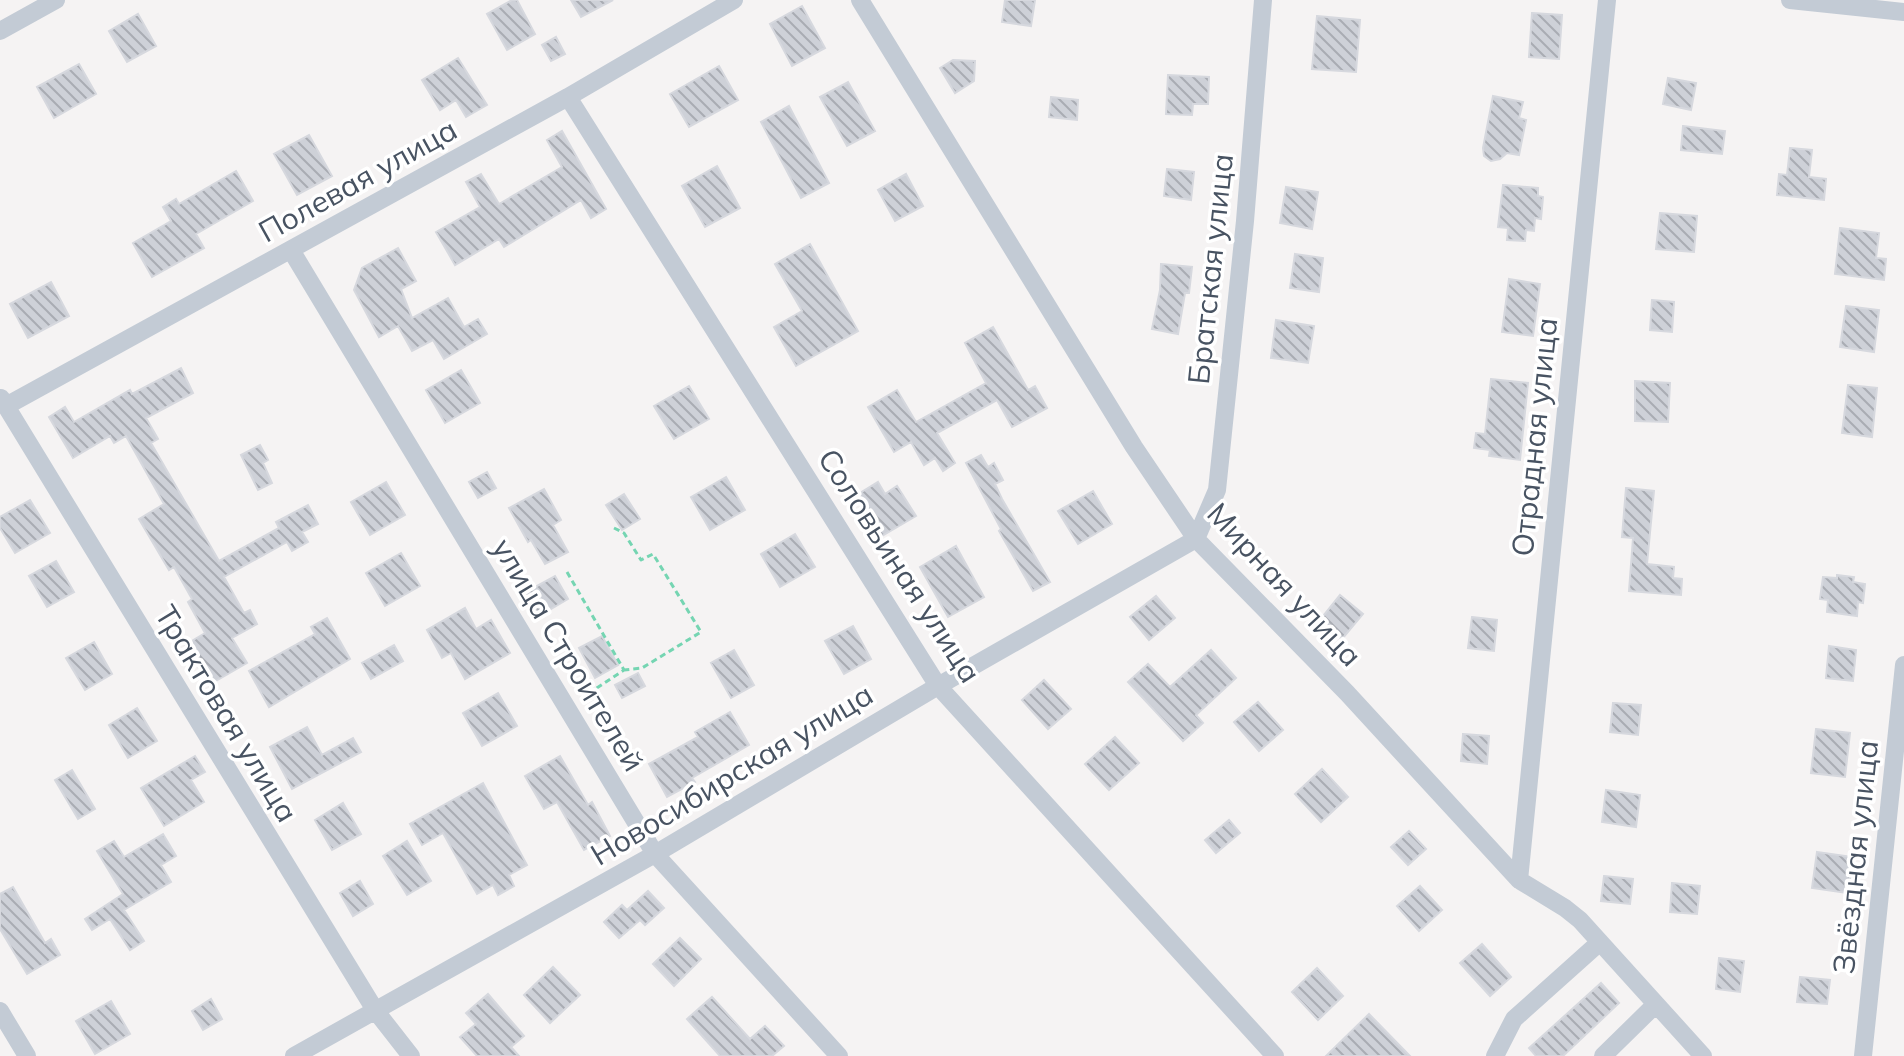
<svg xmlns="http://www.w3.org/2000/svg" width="1904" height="1056" viewBox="0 0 1904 1056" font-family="Mulish,sans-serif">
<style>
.building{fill:url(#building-back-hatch);stroke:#d6d8de;stroke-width:2}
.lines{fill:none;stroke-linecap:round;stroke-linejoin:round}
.path{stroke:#75d5b2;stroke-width:3;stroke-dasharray:6 4;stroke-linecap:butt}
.street{stroke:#c3cbd5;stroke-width:18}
.labels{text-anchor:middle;stroke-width:7;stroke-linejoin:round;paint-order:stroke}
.street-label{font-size:30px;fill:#485362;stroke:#fff}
</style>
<defs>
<pattern id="building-back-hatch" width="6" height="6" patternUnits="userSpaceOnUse" patternTransform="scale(2)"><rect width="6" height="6" fill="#ced1d8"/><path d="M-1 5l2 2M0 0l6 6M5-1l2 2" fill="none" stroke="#a9acb3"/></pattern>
</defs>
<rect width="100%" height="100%" fill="#f5f3f3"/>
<path class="building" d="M512 0H517L535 34 507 50 487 14Z
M571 0H613L581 17Z
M1005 0H1035L1031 26 1002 22Z
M802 6 825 48 792 66 770 24Z
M1532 13 1562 15 1559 59 1529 57Z
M138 14 156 46 127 62 109 31Z
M1317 16 1360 20 1356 72 1312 69Z
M556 37 565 54 551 61 542 45Z
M458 58 487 105 466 117 456 100 440 110 422 80Z
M953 60 975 61 974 81 955 93 940 68Z
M79 64 96 94 54 118 37 87Z
M719 66 738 100 689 127 670 94Z
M1168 75 1209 77 1208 104H1193L1192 115 1166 114Z
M1668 78 1696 83 1691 110 1663 104Z
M848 82 875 131 847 146 820 97Z
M1493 96 1523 102 1519 118 1526 120 1519 155 1507 153 1500 159 1491 161 1484 156 1483 148Z
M1051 97 1078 100 1077 120 1049 117Z
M789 106 829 183 801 198 761 122Z
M1683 126 1725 131 1722 154 1681 150Z
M562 131 606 209 591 218 581 200 504 247 499 239 455 265 436 232 480 207 466 182 481 174 499 204 562 167 547 140Z
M309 135 332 176 297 195 274 154Z
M1790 148 1812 150 1809 177 1826 179 1824 200 1777 195 1779 174 1787 175Z
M717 166 740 208 705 227 682 186Z
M1167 169 1194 172 1191 200 1164 196Z
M236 171 253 201 196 234 204 248 152 277 133 243 171 221 163 207 176 199 179 204Z
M906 174 923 206 895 221 878 190Z
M1503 185 1538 188V196L1543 197 1541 219 1535 218 1534 231 1526 230 1525 241 1507 240 1508 228 1498 227Z
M1286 187 1318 192 1312 229 1280 223Z
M1660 213 1697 216 1694 252 1656 249Z
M1840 228 1879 233 1876 258 1886 259 1884 280 1835 274Z
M810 244 858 331 796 366 774 327 802 311 775 264Z
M398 248 416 281 401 289 412 318 448 298 464 327 478 319 487 334 444 359 433 340 412 351 398 326 379 337 354 290 362 268Z
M1295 254 1323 258 1319 292 1290 288Z
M1161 264 1192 267 1189 293H1185L1178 334 1152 329 1160 290Z
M1509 279 1540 284 1533 336 1502 332Z
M51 282 69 316 28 338 10 304Z
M1652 300 1674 302 1672 332 1650 330Z
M1846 306 1879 310 1874 352 1840 347Z
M1276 320 1314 326 1308 363 1271 358Z
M993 327 1028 390 1035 386 1047 408 1012 427 997 400 937 433 955 463 943 471 935 458 924 465 911 442 894 452 868 407 897 390 916 422 986 383 965 343Z
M181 368 193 393 146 418 158 439 151 443 219 561 279 528 276 522 308 505 318 524 302 532 308 542 292 551 287 542 224 577 244 613 250 610 257 624 232 638 247 663 209 685 185 645 205 633 188 602 192 599 174 567 169 570 139 519 164 504 126 436 114 443 110 436 73 458 49 417 65 407 74 422 130 390 132 394Z
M461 370 480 403 445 423 426 390Z
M1491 379 1528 383 1520 460 1489 456 1490 450 1474 448 1476 433 1485 434Z
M1635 381 1670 383 1668 422 1635 421Z
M1848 385 1877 388 1872 437 1842 433Z
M689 386 709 419 674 439 654 406Z
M260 445 268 460 263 463 272 483 258 490 241 455Z
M981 455 988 467 994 463 1003 480 995 484 1002 499 1050 582 1033 591 999 531 1001 529 966 463Z
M487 472 496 488 478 498 469 482Z
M726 477 745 510 710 530 691 497Z
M386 482 405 515 370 535 351 502Z
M878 482 885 494 897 486 916 516 882 536 855 496Z
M1626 488 1654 491 1647 564 1674 567 1673 578 1682 579 1681 595 1629 591 1633 538 1622 537Z
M544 489 561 520 553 525 568 552 545 564 531 540 528 542 509 508Z
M1093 491 1112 524 1078 544 1058 511Z
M624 494 640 519 622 530 606 505Z
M30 500 50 533 15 553 0 528V517Z
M795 534 815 567 780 587 761 554Z
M956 546 984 597 948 617 920 567Z
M401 553 420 586 385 606 366 573Z
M56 561 74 592 47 607 29 576Z
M1837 575 1854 577 1853 582 1865 584 1863 603 1858 602 1857 616 1827 612 1828 600 1820 599 1823 577 1837 578Z
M555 576 568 599 539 616 526 592Z
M1340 595 1363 614 1342 639 1319 621Z
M1156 596 1175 618 1149 640 1130 617Z
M465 608 476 629 491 620 510 653 465 679 451 653 442 658 427 630Z
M1472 617 1497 620 1494 651 1468 648Z
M327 618 350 659 269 707 249 671 315 634 311 627Z
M853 626 871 659 844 674 825 641Z
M602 636 618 665 595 678 579 648Z
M94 642 112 674 85 690 66 658Z
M394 645 403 661 371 679 362 663Z
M1829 646 1856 650 1853 681 1826 678Z
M734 650 754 685 731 698 711 663Z
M1211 650 1236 678 1196 715 1203 723 1183 741 1128 682 1148 664 1170 687Z
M638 673 645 686 622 698 615 685Z
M1044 680 1071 709 1048 729 1022 700Z
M498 693 517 726 482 746 463 713Z
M1258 702 1283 730 1259 751 1234 722Z
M1613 703 1641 705 1638 735 1610 732Z
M137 708 157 741 128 758 109 725Z
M730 712 749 745 692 778 695 782 667 797 649 764 698 737 695 732Z
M307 727 322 755 353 738 361 752 292 789 270 747Z
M1816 729 1850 733 1845 777 1811 773Z
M1463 734 1489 736 1487 764 1461 761Z
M1115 737 1139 763 1109 790 1085 764Z
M195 756 205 772 191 780 204 802 164 826 141 788Z
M560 756 588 805 592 802 610 836 584 850 557 802 544 809 525 776Z
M1322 769 1348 797 1321 822 1295 794Z
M72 770 95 809 78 819 55 780Z
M483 783 527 865 509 875 514 886 498 895 493 885 477 894 443 833 422 845 410 824Z
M1606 790 1640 795 1636 827 1602 822Z
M343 803 361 834 332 850 315 820Z
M1229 820 1240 833 1216 853 1205 840Z
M1409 831 1426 849 1408 865 1391 847Z
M163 834 176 856 161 865 171 882 124 910 144 941 130 950 110 919 92 930 85 919 123 894 97 851 114 841 124 857Z
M407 841 431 881 407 895 383 856Z
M1817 852 1853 857 1848 893 1812 888Z
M1604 876 1633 879 1630 904 1601 901Z
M360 881 373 904 353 916 340 893Z
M1672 883 1700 886 1697 914 1670 912Z
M1420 886 1442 910 1419 931 1397 906Z
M13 887 45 943 51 939 60 955 27 974 0 929V894Z
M648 891 664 908 645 925 640 920 619 938 604 922 622 905 627 910Z
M680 938 701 959 674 986 653 964Z
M1482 944 1511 977 1490 996 1460 963Z
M1719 958 1744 961 1740 992 1716 989Z
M553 967 580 995 550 1023 524 995Z
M1317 968 1343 996 1318 1020 1292 992Z
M1800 977 1830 980 1827 1004 1797 1002Z
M1601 983 1619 1003 1563 1056H1536L1529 1048Z
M488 994 524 1036 511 1047 519 1056H477L460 1037 476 1024 466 1013Z
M712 997 750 1039 765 1026 784 1046 772 1056H720L687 1019Z
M211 999 222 1019 203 1030 192 1011Z
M111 1001 130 1034 95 1054 76 1021Z
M1369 1014 1410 1056H1326Z"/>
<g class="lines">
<path class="path" d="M614 528 624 533 641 560 653 554 701 632 642 668 624 670
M567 572 624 670 586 695"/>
<path class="street" d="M860 0 1134 447 1196 539 1347 693 1519 880 1565 908 1580 920 1703 1056
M1790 0 1904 12
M0 31 56 0
M568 97 938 686 1275 1056
M291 250 655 854 839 1056
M1 398 375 1010 411 1056
M6 406 568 97 734 0
M1519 880 1607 0
M0 1011 27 1056
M294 1056 655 854 938 686 1196 539 1217 490 1245 221 1263 0
M1495 1056 1514 1019 1600 942
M1603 1056 1656 1004
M1863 1056 1904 665"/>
</g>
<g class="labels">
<g class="street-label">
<text transform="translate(358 181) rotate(-29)" y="10">Полевая улица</text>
<text transform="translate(1211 269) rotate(-84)" y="10">Братская улица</text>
<text transform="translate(1535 437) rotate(-84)" y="10">Отрадная улица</text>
<text transform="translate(899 566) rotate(57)" y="10">Соловьиная улица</text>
<text transform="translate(1284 585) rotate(47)" y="10">Мирная улица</text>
<text transform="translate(568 655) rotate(59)" y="10">улица Строителей</text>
<text transform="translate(226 714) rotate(59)" y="10">Трактовая улица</text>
<text transform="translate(732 775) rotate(-31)" y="10">Новосибирская улица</text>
<text transform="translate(1856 857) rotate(-84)" y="10">Звёздная улица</text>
</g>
</g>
</svg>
